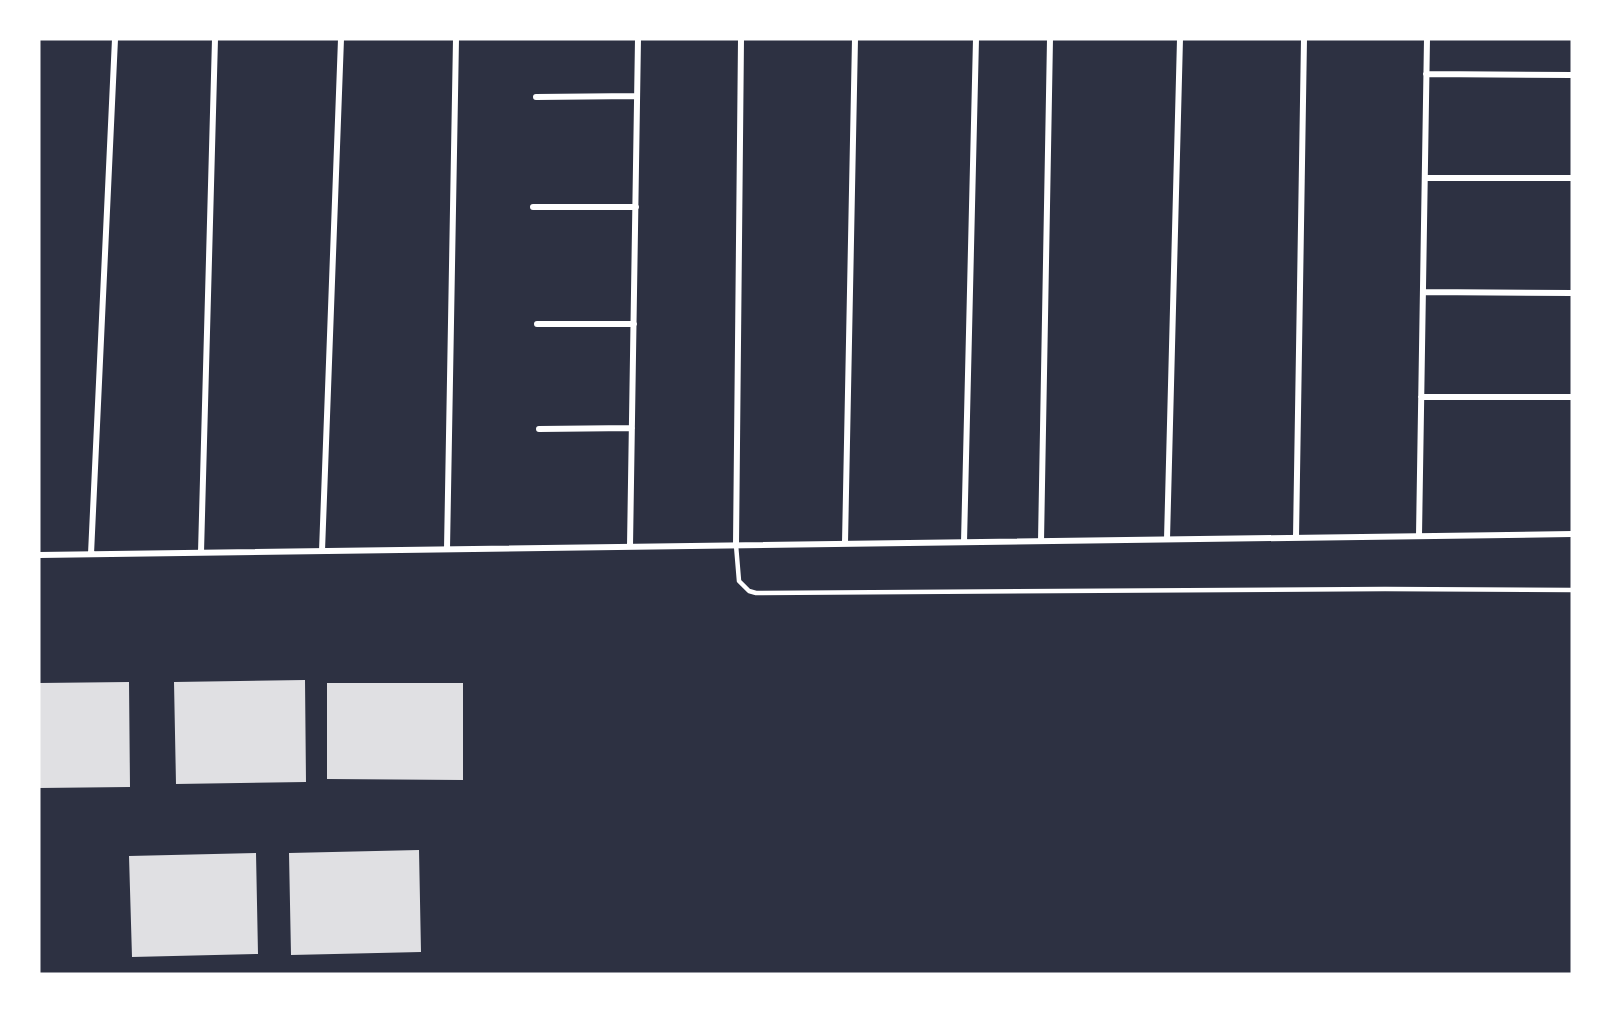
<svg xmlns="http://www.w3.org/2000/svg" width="1611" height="1013" viewBox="0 0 1611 1013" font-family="'Fira Sans',sans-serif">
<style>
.building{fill:#e0e0e3}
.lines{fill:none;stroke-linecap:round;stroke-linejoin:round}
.service{stroke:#fff;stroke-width:4.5}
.minor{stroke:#fff;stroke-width:6}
</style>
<rect width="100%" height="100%" fill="#2d3142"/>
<path class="building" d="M305 680 306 782 176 784 174 682Z
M129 682 130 787 39 788V683Z
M327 683H463V780L327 779Z
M419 850 421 952 291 955 289 853Z
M256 853 258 954 132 957 129 856Z"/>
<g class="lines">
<path class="service" d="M736 545 739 581 749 591 756 593 1385 589 1572 590"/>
<path class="minor" d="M1426 74 1572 75
M536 97 637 96
M1425 178H1572
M533 207H636
M1423 292 1572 293
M537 324H634
M1421 397H1572
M539 429 632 428
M1419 535 1427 39
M1296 537 1304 39
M1167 539 1180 39
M1041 541 1050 39
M964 542 976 39
M845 543 855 39
M736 545 741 39
M630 546 638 39
M447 549 456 39
M322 551 341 39
M201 552 215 39
M91 554 115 39
M39 555 1572 534"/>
</g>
<rect width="1611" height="1013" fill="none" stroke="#ffffff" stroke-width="81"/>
</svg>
